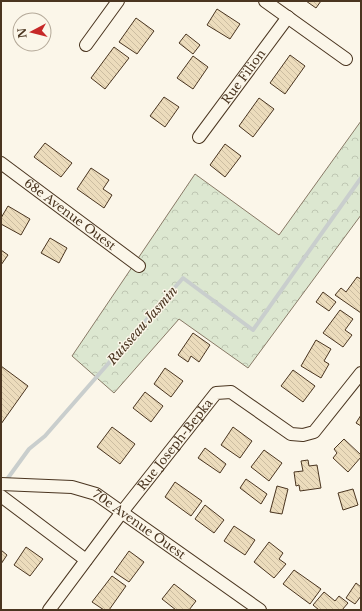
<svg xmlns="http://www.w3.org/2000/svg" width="362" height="611" viewBox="0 0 362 611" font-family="'Libre Baskerville',serif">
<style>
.forest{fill:url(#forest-crowns);stroke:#887966}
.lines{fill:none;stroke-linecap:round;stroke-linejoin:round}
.stream{stroke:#c9cecd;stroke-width:4}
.building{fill:url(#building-back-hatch);stroke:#4a3520}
.street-casing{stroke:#4a3520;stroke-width:14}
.street{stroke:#fbf6e9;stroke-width:12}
.labels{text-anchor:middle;stroke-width:3;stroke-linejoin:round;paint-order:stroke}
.street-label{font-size:12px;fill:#4a3520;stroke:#fbf6e9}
.water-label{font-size:13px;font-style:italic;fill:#4a3520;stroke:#fbf6e9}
</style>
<defs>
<pattern id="forest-crowns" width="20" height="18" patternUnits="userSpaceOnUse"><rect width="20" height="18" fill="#dce7d0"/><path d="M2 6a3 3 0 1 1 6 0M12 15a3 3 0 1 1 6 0" fill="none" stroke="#bec7b2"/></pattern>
<pattern id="building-back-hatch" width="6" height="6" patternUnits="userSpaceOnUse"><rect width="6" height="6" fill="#ecdcbc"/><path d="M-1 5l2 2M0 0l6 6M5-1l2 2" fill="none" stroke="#ccbda1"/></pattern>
</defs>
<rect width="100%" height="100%" fill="#fbf6e9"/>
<path class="forest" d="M361 121V215L248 368 179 319 114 393 72 356 195 174 279 235Z"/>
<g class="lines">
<path class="stream" d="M5 482 29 449 45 436 183 278 253 330 361 178"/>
</g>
<path class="building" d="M306 1H321L316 8Z
M217 9 240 24 230 39 207 25Z
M136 18 154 31 137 54 119 42Z
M186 34 200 45 193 54 179 43Z
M114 47 129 58 105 89 91 78Z
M290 55 305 66 285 94 270 83Z
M193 56 208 67 193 89 177 78Z
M164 97 179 107 165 127 150 116Z
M259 98 274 109 253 137 239 126Z
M45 143 72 163 61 177 34 157Z
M225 144 241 156 225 177 210 165Z
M91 168 109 180 103 189 112 195 104 208 77 189Z
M8 206 30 219 21 235 1 224V218Z
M50 238 67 248 59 263 41 253Z
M1 250 8 255 1 265Z
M357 277 361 279V313L335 295 341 288 346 292Z
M323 292 336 302 329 311 316 302Z
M340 310 353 319 345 330 352 335 343 347 323 333Z
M193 333 210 345 199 362 191 356 188 362 178 355Z
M316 340 331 349 324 361 329 364 321 378 301 366Z
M1 366 28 386 1 424Z
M165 368 183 381 171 397 154 384Z
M293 370 315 386 303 402 281 386Z
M145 392 163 406 151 422 133 408Z
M361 415V426L356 423Z
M112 427 135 444 120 464 97 447Z
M233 427 252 441 240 458 221 445Z
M344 439 361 455V457L348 472 333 458 337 453 334 449Z
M205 448 226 464 220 473 198 458Z
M264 450 282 463 269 481 251 467Z
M308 460 309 466 317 465 321 488 300 491 299 485 296 486 294 472 303 471 301 461Z
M246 479 267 494 261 504 240 488Z
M175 482 202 501 191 516 165 497Z
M277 486 288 489 282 514 270 512Z
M353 489 358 505 343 510 338 493Z
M205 505 224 520 214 533 195 519Z
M234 526 255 540 245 555 224 541Z
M269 542 283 553 279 559 286 564 274 578 254 562Z
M26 547 43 559 30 576 14 565Z
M1 550 7 555 1 564Z
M129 551 144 562 129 582 114 572Z
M294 570 321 589 310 604 283 584Z
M112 576 126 586 109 610H104L92 602Z
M356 583 361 587V596L355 604 346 598Z
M174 584 196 601 189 610H176L162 599Z
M324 592 335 601 339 596 348 603 342 610H319L313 605Z"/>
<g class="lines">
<defs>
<g id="street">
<path d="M265 1 346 59"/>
<path d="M86 45 118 1"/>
<path id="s1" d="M199 137 288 17"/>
<path id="s2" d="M1 163 139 266"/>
<path id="s3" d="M1 484 72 487 96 494 260 610"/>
<path d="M1 496 86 560"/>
<path id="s4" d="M49 610 122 512 216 393 231 392 291 434 303 435 314 432 361 373"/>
</g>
</defs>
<use href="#street" class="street-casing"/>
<use href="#street" class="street"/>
</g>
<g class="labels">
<g class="street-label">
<text dy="4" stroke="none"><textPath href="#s1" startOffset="75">Rue Filion</textPath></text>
<text dy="4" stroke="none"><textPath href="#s2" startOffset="86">68e Avenue Ouest</textPath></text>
<text dy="4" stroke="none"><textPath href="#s4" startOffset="208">Rue Joseph-Bepka</textPath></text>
<text dy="4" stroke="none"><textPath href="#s3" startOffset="149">70e Avenue Ouest</textPath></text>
</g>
<g class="water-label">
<text transform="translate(142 325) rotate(-49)" y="5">Ruisseau Jasmin</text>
</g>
</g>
<rect width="362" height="611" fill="none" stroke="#4a3520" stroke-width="4"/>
<g transform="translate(32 32) rotate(263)"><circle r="19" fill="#fbf6e9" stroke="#b4a999"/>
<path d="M0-3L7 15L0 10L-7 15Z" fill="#c62828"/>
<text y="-6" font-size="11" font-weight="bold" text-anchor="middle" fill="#4a3520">N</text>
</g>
</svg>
